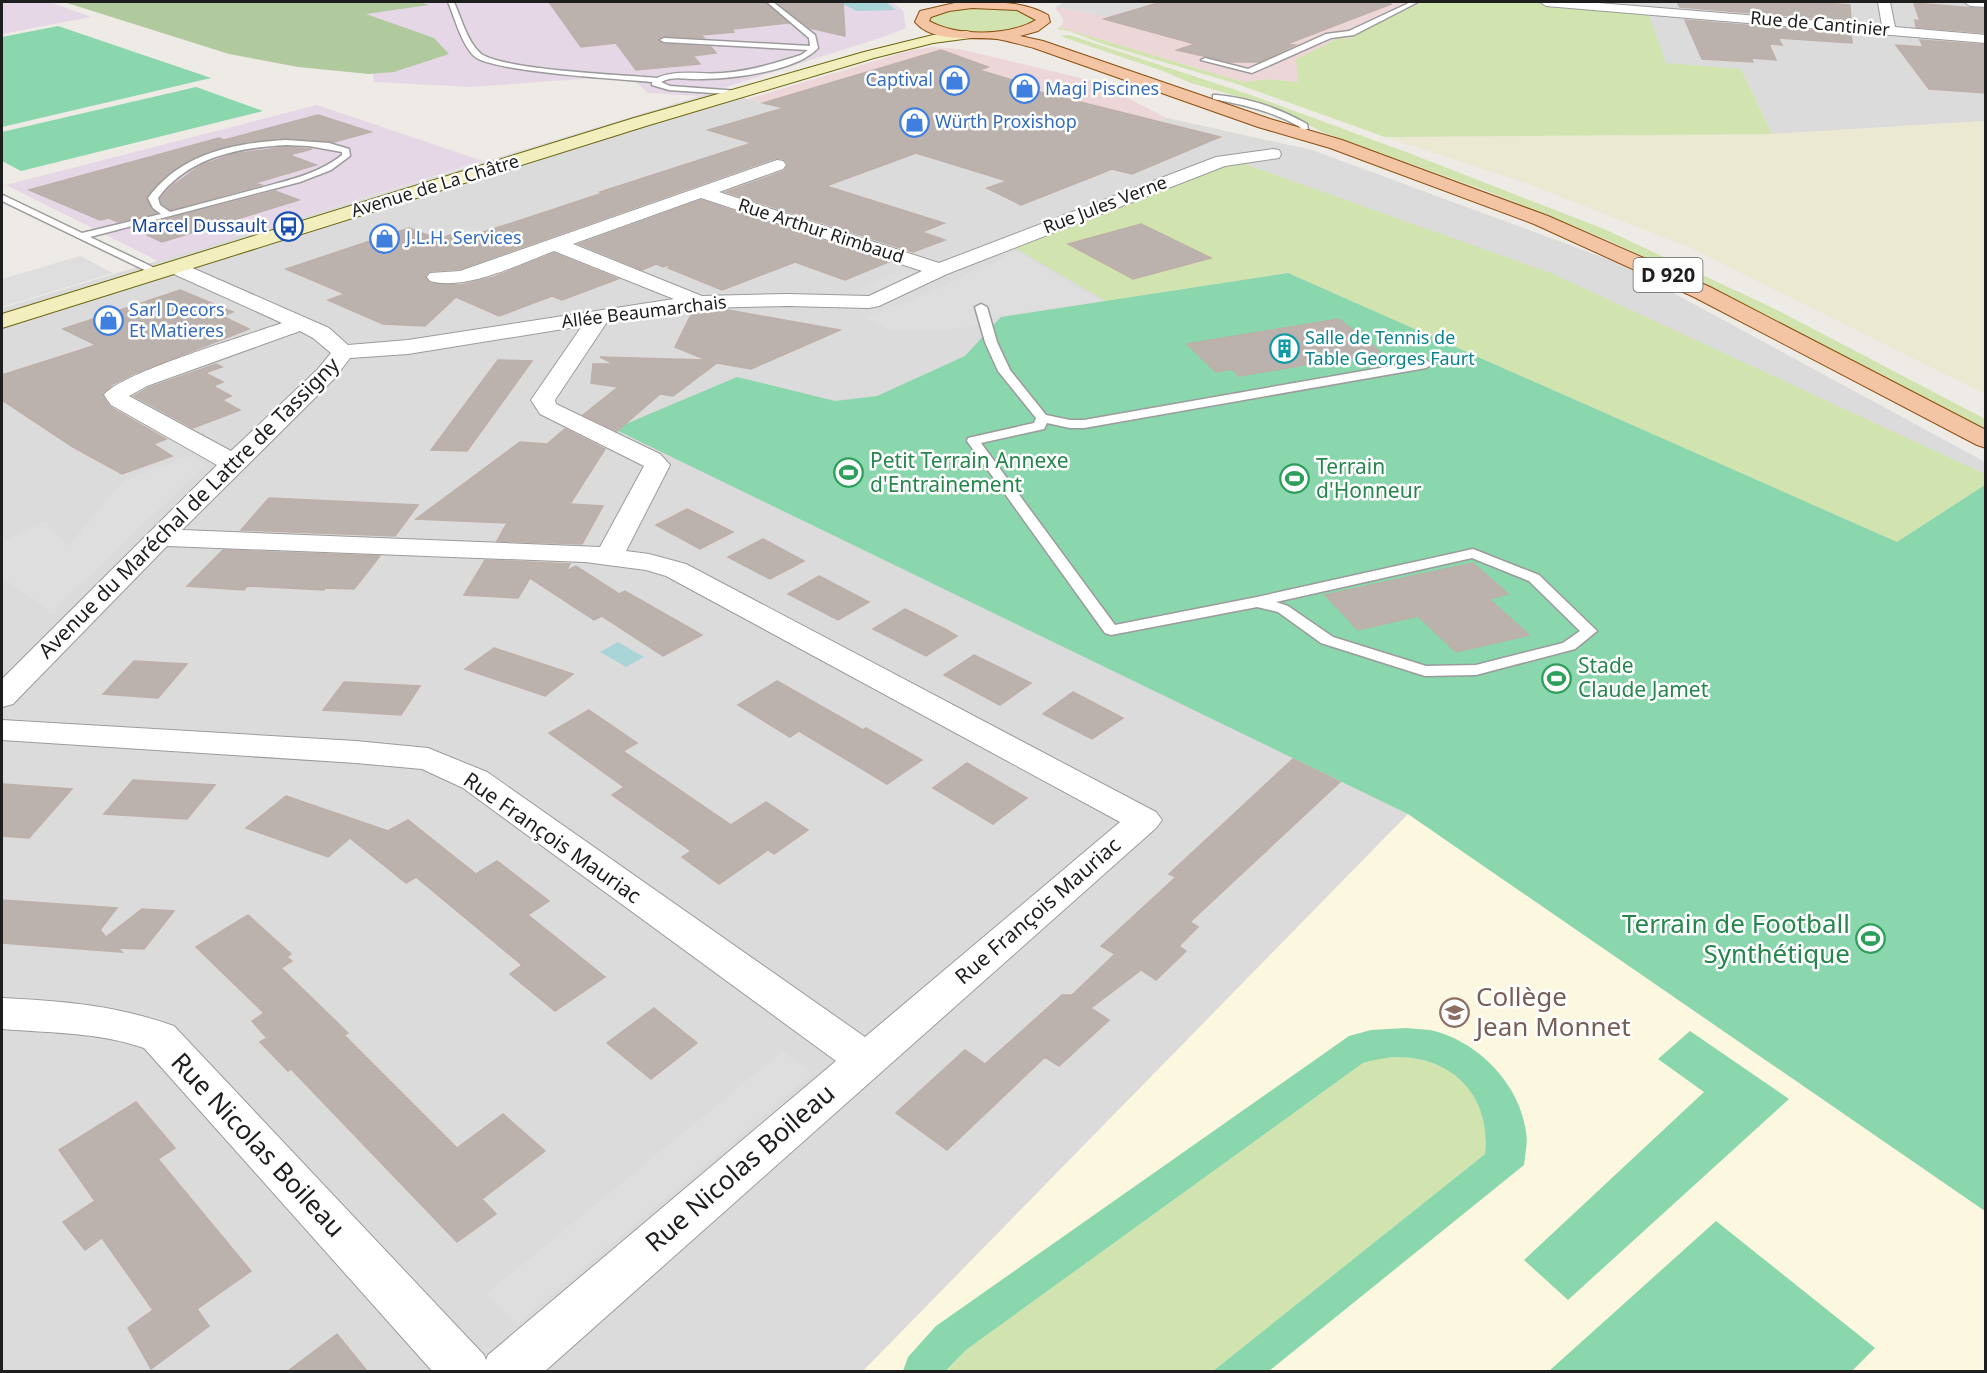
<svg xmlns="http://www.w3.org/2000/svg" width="1987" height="1373" viewBox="0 0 1987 1373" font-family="'Noto Sans',sans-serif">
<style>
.residential{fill:#dcdbdb}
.commercial{fill:#edd6d8}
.industrial{fill:#e6d7e6}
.education{fill:#fcf8e0}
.farmland{fill:#ebe9d2}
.grass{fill:#d1e4af}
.forest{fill:#b1ca9d}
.pitch{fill:#8ad6ad}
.parking{fill:#dedede}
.water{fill:#a9d4d8}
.building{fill:#bbb2ae;stroke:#beafa9;stroke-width:1.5}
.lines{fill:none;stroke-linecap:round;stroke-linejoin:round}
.service-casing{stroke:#9b9b9b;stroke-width:3}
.minor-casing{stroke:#9b9b9b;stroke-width:2}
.secondary-casing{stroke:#6b670f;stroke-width:2}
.primary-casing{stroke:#8a4e0e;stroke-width:2}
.service{fill:#fff;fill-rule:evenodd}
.minor{fill:#fff;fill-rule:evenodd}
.secondary{fill:#f3eebd;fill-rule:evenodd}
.primary{fill:#f3c5a5;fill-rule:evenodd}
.labels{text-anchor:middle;stroke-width:5;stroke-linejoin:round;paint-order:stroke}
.far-street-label{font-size:18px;fill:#1e1e1e;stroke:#fff}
.far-shop-label{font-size:18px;fill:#366cbe;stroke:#fff;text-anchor:start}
.far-transit-label{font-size:18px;fill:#164399;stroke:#fff;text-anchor:end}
.far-culture-label{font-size:18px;fill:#0d838f;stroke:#fff;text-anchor:start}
.shield{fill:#fff;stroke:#626262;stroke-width:1.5}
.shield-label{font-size:20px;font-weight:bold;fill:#1e1e1e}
.leisure-label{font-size:21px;fill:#27864d;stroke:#fff;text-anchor:start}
.street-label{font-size:21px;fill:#1e1e1e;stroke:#fff}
.near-leisure-label{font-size:26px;fill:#27864d;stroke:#fff;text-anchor:end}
.near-education-label{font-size:26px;fill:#785e54;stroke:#fff;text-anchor:start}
.near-street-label{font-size:26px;fill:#1e1e1e;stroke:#fff}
</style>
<rect width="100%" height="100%" fill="#eeeae5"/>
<path class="residential" d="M1066 2H1297L1203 36 1055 7Z
M1531 2H1985V121L1772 134 1741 69 1666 64 1557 5Z
M713 92 748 99 913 145 1133 132 1167 118 1312 150 1618 263 1985 462V1371L2 1372V308Z"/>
<path class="commercial" d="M1297 2H1422L1348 39 1339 38 1297 59 1299 82 1268 79 1243 82 1059 27 1063 24V19L1055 7 1203 36Z
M932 47 959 49 1093 81 1167 118 1133 132 913 145 748 99 908 51Z"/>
<path class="industrial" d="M2 2H50L91 17 2 34Z
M363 2H892L903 10 906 28 883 37 698 96 648 93 636 82 595 78 471 87 374 82Z
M317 105 483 161 158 261 6 185Z"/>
<path class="education" d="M1408 814 1985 1211V1371L862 1372Z"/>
<path class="farmland" d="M1985 121V394L1693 249 1529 184 1385 137 1772 134Z"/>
<path class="grass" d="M1422 2H1531L1648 13 1666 63 1741 69 1772 134 1385 137 1234 83 1106 45 1069 31 1057 29 1059 27 1243 82 1268 79 1298 82 1296 59 1339 38 1348 39Z
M958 5 1033 11 1039 25 986 35 927 26 925 14Z
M1069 35 1251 95 1406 152 1604 229 1773 308 1985 419V430L1734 299 1610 241 1487 191 1324 133 1298 119 1297 117 1260 103 1191 83 1163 71 1060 36Z
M1236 161 1551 273 1985 474V485L1897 542 1288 273 1106 301 1015 248Z
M1404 1057C1459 1061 1491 1099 1485 1154L1213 1371 946 1372 966 1350 1363 1063 1379 1058Z"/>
<path class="forest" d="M64 2H419L429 5 366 14 434 38 449 54 394 72 369 74 298 67 229 54Z"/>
<path class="pitch" d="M58 26 211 78 2 127V37Z
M196 87 263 111 21 171 2 161V132Z
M1288 273 1897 542 1985 485V1211L1408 814 614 429 737 377 835 401 877 396 965 356 1001 317Z
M1406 1028C1414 1029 1422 1029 1430 1030 1477 1040 1520 1084 1526 1132 1528 1143 1525 1155 1524 1165L1269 1371H1213L1485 1154C1493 1080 1429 1042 1363 1063L966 1350 946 1371H903L908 1357 936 1326 1349 1036 1371 1030Z
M1690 1031 1789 1099 1568 1300 1524 1260 1704 1092 1658 1059Z
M1716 1221 1875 1348 1852 1371H1549Z"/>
<path class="parking" d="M1017 251 1101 301 999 316 992 323 954 329 890 330 865 317 909 302Z
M80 256 113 273 2 307V279Z
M902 271 919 277 882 293 864 287Z
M191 456 205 465 52 612 2 578V542L44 523 68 546 122 482Z
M783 1051 813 1073 516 1325 486 1294Z"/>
<path class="water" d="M838 2H886L896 10 857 11Z
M618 642 644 657 626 667 600 652Z"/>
<path class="building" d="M549 2H765L789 23 732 29 734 32 701 35 704 38 663 36 658 39 663 44 711 47 716 53 693 56 700 64 636 70 616 43 581 47Z
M776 2H843L845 36 810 28Z
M1161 2H1390L1391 4 1287 44 1295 45 1259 62H1230L1177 50 1195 44 1104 19Z
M1677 2H1813L1850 5 1851 21 1680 7Z
M1914 3 1986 9V33L1916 27 1915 20 1920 21Z
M1685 20 1851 34 1852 43 1778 38 1782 45 1769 44 1776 60 1751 58 1753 62 1702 59Z
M1920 40 1986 45V93L1929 89 1896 45 1923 47Z
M941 50 988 67 979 70 1039 88 1032 90 1220 137 1132 174 1112 169 1021 205 987 188 1007 181 916 153 826 186 944 223 922 232 945 240 913 252 726 192 784 171 788 164 783 159 776 158 460 269 430 271 425 276 430 283 461 285 494 277 554 253 618 279 562 300 552 296 499 316 456 297 425 326 383 324 328 300 345 294 286 269 409 228 438 239 457 233 468 237 521 220 603 193 600 192 752 143 708 130 784 108 763 103Z
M318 115 371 132 334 142 286 138 247 142 209 151 175 169 146 197 151 209 156 213 118 222 109 218 100 220 29 190 219 138 224 140Z
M286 147 312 149 289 155 316 165 255 183 261 185 170 210 162 204 160 199 172 186 200 166 233 154Z
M275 191 299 200 162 242 132 228Z
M701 200 888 262 845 280 795 262 722 290 668 268 671 264 663 267 656 264 642 270 579 244Z
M1141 224 1211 258 1133 279 1068 244Z
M180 290 233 312 222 316 249 329 133 374 113 384 102 395 110 407 166 439 153 444 172 456 122 474 73 447 2 400V375L96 345 63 329Z
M728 310 840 330 751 369 717 363 673 396 660 394 617 431 583 415 618 387 591 383 593 364H614L600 357 707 360 675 347 693 311Z
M1339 319 1381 352 1239 376 1232 369 1216 372 1187 344Z
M498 360 532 361 467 451 431 450Z
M216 364 222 367 205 373 223 382 213 386 231 396 222 400 240 410 193 428 134 396 148 388Z
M565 429 605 449 570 504 603 506 582 544 497 541 507 523 416 519 520 442 547 444Z
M269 498 418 505 395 536 241 530Z
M687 509 733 532 700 549 656 525Z
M763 539 804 561 770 579 728 557Z
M223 550 380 556 354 589 325 588 324 590 247 586 244 590 187 586Z
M485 560 570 564 566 571 576 566 619 594 625 591 702 635 663 656 602 616 594 620 530 578 518 598 464 595Z
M1473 563 1508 594 1489 599 1529 635 1456 652 1418 616 1358 630 1325 595Z
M819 576 869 602 838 620 788 594Z
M905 609 945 629 957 636 926 656 873 629Z
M494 648 573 674 545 696 465 669Z
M974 655 1031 683 1000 705 944 675Z
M134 661 187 664 158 698 103 694Z
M777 681 863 730 866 728 922 760 887 784 799 731 790 737 738 705Z
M344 682 420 686 401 715 323 710Z
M1073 692 1123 718 1092 739 1043 714Z
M589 710 637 743 623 751 731 825 766 802 808 830 774 854 768 850 719 884 682 857 691 851 612 795 624 787 549 733Z
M1293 759 1340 782 1190 922 1198 927 1179 946 1186 951 1156 980 1141 970 1091 1008 1109 1020 1059 1066 1045 1057 947 1150 896 1113 965 1050 985 1064 1062 995H1072L1115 954 1101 946 1176 877 1169 874Z
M967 763 1027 798 993 824 933 788Z
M133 780 215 785 187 819 104 814Z
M2 784 72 789 29 838 2 836Z
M286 796 388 831 408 820 476 874 497 861 549 901 528 915 605 977 555 1011 510 974 522 965 416 877 406 883 350 838 328 857 246 828Z
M2 900 117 908 100 930 106 937 142 909 174 911 144 949 118 948 122 952 2 943Z
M248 915 291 954 287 957 292 961 281 968 348 1033 344 1035 457 1148 503 1114 545 1151 482 1199 496 1214 457 1242 291 1069 288 1071 260 1042 267 1038 252 1021 264 1013 196 947Z
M654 1008 697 1043 651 1079 607 1043Z
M136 1102 175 1148 158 1159 251 1271 197 1309 209 1326 151 1369 128 1328 153 1310 102 1238 85 1250 63 1222 95 1201 59 1150Z
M337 1334 367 1371H288Z"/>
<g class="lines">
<defs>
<path id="service" d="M448 2H454C461 18 467 40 479 52 495 70 627 75 657 78 677 69 702 75 723 73 750 71 776 63 801 55L808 50 664 42 660 40 664 38 810 46 809 38 767 2H773L815 35 818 48C797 71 733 79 702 79 688 80 673 75 661 82L670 86 739 91H742V95L669 90 652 85V82C622 79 491 72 474 56 461 43 455 18 448 2Z
M1411 2H1418L1354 35 1331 38 1252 73 1201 60 1205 58 1248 69 1326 34 1349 31Z
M1216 95C1249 98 1279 108 1307 124L1308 129 1301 131 1300 127C1272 111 1245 105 1213 99V95Z
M286 140 329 143 349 149 350 156 331 170 300 182 90 237 161 271 162 273 157 276 2 201V195L5 196 82 233 161 214 153 208 148 198C181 153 234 143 286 140ZM286 145 309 146 342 152V155C318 174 289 180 260 188 230 196 200 204 170 212L160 205 158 198C189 157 237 148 286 145Z
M981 304 987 307 997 342 1010 370 1046 415 1070 420H1084L1426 360 1432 364 1426 368 1084 428H1070L1047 423 1044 429 981 443 1115 625 1257 597 1473 549 1539 575 1597 631 1575 649 1476 675 1425 676 1321 643 1278 612 1257 607 1111 635 1105 633 967 441 968 438 1034 423 1036 418 998 371 985 342 975 307ZM1472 558 1529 581 1580 631 1563 643 1476 665 1426 666 1333 637 1288 606 1276 602Z"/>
<path id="minor" d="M1540 2H1586L1882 26 1878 2H1890L1895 27 1986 35V43L1546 6Z
M1964 2H1986V7L1970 6Z
M1273 149 1279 150 1281 154 1279 158 1225 166 947 274 879 306 869 308 787 306 700 308 607 322 555 400 556 404 660 454 670 465 626 551 649 554 686 564 1156 812 1162 820 1156 828 544 1372H433L144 1048C98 1032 50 1033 2 1029V998C63 1001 115 1005 174 1026L484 1355 486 1360 488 1355 836 1061 463 788 422 769 356 763 2 740V720L356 741 428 748 487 772 865 1037 1120 822 666 576 646 570 585 562 167 546 13 704 2 707V679L217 465 111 405 104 395C120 373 249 335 282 323L167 271 164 267 167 263H181L329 328 348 345 408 340 674 299 554 251C519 264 468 291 430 281L427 277 430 273 460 271 777 160 783 161 786 165 783 169 719 192 939 263 1216 157ZM701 198 922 271 869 296 787 294 702 296 573 244ZM582 326 531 400 540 414 644 466 600 547 182 530 334 379 350 358 408 354ZM300 331 313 338 331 353 318 369 231 451 129 396 147 386Z"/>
<path id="secondary" d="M966 31 971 32 973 35 971 38 933 43 874 58 646 126 2 328V314L634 118 864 52 933 35Z"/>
<path id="primary" d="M959 2C989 2 1022 0 1048 15L1050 22 1038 31 1020 36 1043 41 1270 119 1342 140 1548 216 1710 287 1986 430V448L1977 445 1694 297 1534 224 1330 148 1258 127 1034 48C1022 45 1009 41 997 39 971 36 934 44 915 22L920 11ZM972 8 1017 10 1036 20C1008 36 958 37 929 21L931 17 949 11Z"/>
</defs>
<use href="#service" class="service-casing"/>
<use href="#minor" class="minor-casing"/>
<use href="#secondary" class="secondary-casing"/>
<use href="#primary" class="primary-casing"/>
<use href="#service" class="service"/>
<use href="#minor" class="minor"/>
<use href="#secondary" class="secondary"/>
<use href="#primary" class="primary"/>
</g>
<defs>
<symbol id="shop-ring" viewBox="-11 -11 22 22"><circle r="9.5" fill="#fff" stroke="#3f7fe0" stroke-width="1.5"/><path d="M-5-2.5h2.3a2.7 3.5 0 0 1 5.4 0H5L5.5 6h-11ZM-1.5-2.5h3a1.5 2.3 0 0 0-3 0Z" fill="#3f7fe0"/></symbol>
<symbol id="bus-ring" viewBox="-11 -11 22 22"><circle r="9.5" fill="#fff" stroke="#1a4fb4" stroke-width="1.5"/><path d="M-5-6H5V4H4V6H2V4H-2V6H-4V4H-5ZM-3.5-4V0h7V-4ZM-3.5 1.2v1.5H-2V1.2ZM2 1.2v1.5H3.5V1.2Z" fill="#1a4fb4"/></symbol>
<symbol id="building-ring" viewBox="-11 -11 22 22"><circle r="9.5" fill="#fff" stroke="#0f9aa8" stroke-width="1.5"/><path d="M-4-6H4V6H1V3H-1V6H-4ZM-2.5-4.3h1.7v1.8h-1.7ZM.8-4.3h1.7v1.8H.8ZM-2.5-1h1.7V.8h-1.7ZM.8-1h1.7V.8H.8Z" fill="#0f9aa8"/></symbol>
<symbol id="stadium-ring" viewBox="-11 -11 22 22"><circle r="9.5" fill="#fff" stroke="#2e9e5b" stroke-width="1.5"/><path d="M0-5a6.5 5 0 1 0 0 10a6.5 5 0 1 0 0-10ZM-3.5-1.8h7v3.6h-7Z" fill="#2e9e5b"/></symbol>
<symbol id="school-ring" viewBox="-11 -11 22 22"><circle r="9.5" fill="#fff" stroke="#8d6e63" stroke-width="1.5"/><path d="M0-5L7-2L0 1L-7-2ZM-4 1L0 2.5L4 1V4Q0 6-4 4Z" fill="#8d6e63"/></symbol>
</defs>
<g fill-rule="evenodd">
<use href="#shop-ring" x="938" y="64" width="33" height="33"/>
<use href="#shop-ring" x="1008" y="72" width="33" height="33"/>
<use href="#shop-ring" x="898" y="106" width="33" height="33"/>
<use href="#bus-ring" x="272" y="210" width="33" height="33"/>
<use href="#shop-ring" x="368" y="222" width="33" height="33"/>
<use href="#shop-ring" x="92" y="304" width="33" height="33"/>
<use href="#building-ring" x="1268" y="332" width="33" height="33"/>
<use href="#stadium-ring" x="832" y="456" width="33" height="33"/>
<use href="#stadium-ring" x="1278" y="462" width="33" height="33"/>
<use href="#stadium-ring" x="1540" y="662" width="33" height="33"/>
<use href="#stadium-ring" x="1854" y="922" width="33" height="33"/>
<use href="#school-ring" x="1438" y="996" width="33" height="33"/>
</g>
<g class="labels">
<g class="far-street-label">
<text transform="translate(1820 24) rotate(5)" y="6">Rue de Cantinier</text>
<text transform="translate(435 186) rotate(-17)" y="6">Avenue de La Châtre</text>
<text transform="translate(1105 205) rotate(-21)" y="6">Rue Jules Verne</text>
<text transform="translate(821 231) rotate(18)" y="6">Rue Arthur Rimbaud</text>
<text transform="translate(644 312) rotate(-7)" y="6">Allée Beaumarchais</text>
</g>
<g class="far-shop-label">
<text x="933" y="86" text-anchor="end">Captival</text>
<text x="1045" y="95">Magi Piscines</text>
<text x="935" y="128">Würth Proxishop</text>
<text x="406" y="244">J.L.H. Services</text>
<text x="129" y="316">Sarl Decors<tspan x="129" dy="21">Et Matieres</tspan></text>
</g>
<g class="far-transit-label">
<text x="267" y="232">Marcel Dussault</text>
</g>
<g class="far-culture-label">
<text x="1305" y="344">Salle de Tennis de<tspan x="1305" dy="21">Table Georges Faurt</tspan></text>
</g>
<rect class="shield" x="1633.5" y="258" width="69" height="34" rx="4.5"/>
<g class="shield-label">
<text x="1668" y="282">D 920</text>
</g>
<g class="leisure-label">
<text x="870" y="468">Petit Terrain Annexe<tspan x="870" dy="24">d'Entrainement</tspan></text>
<text x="1316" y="474">Terrain<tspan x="1316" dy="24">d'Honneur</tspan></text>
<text x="1578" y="673">Stade<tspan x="1578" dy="24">Claude Jamet</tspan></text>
</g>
<g class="street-label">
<text transform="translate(189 508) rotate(-45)" y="7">Avenue du Maréchal de Lattre de Tassigny</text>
<text transform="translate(552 838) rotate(35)" y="7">Rue François Mauriac</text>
<text transform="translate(1038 911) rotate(-41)" y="7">Rue François Mauriac</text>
</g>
<g class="near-leisure-label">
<text x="1850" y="933">Terrain de Football<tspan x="1850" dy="30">Synthétique</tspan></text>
</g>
<g class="near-education-label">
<text x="1476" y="1006">Collège<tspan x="1476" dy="30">Jean Monnet</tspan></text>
</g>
<g class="near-street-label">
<text transform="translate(258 1145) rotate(47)" y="9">Rue Nicolas Boileau</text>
<text transform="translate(740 1168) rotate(-41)" y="9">Rue Nicolas Boileau</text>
</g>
</g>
<rect width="1987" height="1373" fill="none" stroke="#1e1e1e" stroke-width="6"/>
</svg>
